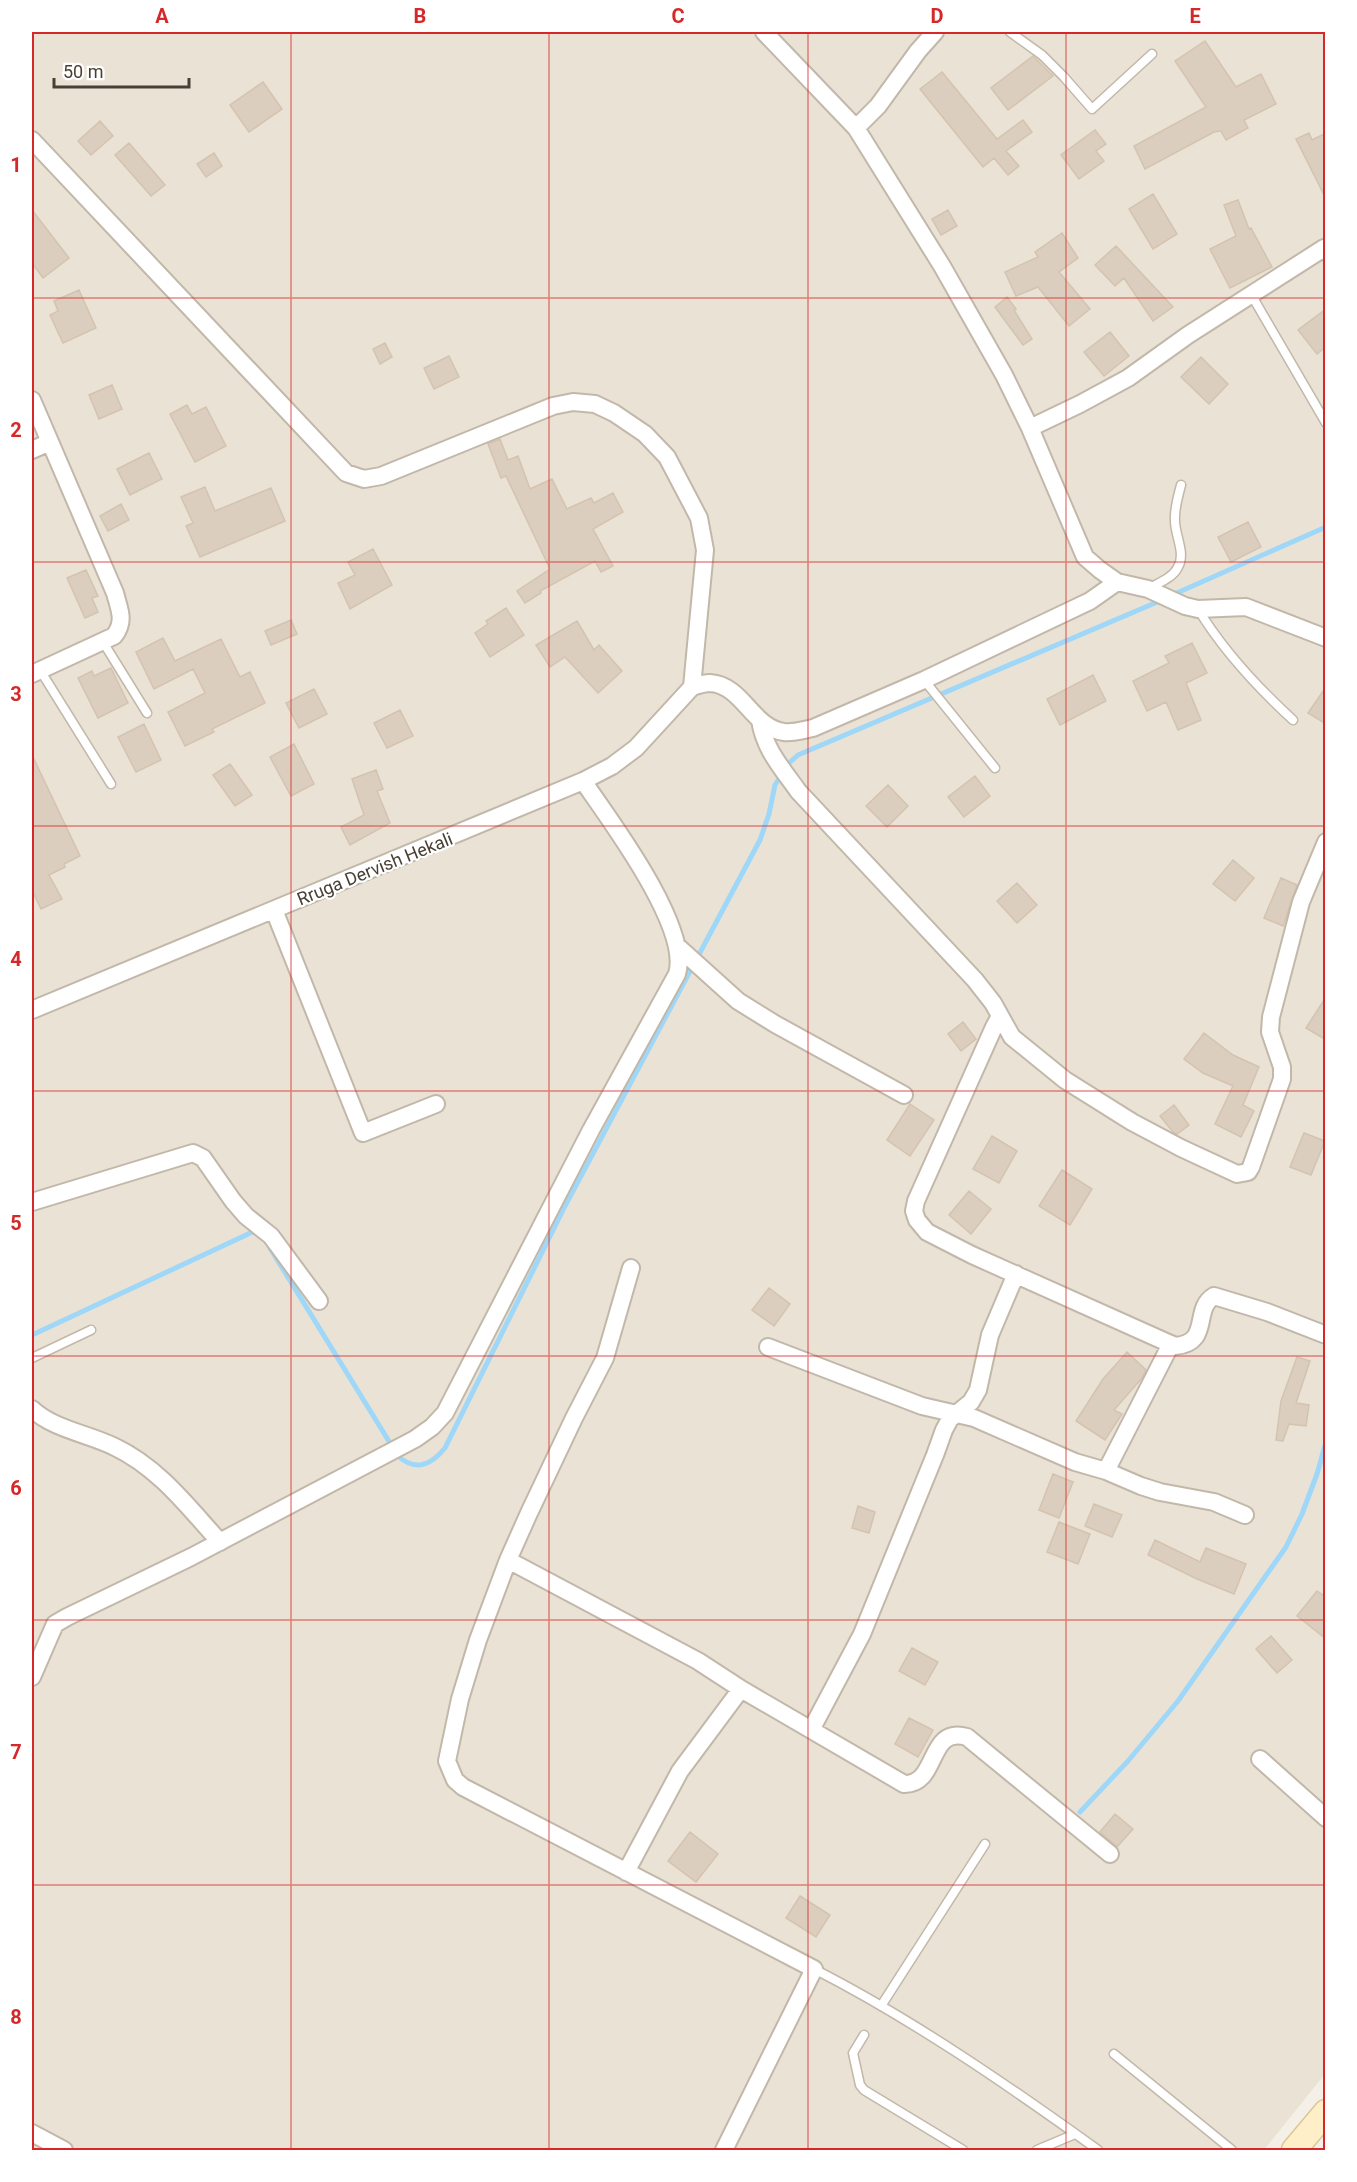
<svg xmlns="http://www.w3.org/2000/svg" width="1357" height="2182" viewBox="0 0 1357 2182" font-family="Roboto,sans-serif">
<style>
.residential{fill:#eae2d5}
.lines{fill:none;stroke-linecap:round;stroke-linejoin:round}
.stream{stroke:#9ed7f7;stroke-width:5}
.building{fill:#dbcebf;stroke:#d4c3ae;stroke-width:1.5}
.service-casing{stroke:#c2b8a9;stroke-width:11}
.minor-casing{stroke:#c2b8a9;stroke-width:20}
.secondary-casing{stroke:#ddc695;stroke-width:27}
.service{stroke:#fff;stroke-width:8}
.minor{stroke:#fff;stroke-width:16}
.secondary{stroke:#ffefc8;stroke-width:24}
.grid{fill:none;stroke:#d62828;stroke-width:1.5;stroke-opacity:0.55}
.labels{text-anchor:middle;stroke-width:4.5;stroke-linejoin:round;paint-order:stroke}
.street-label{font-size:18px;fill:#494035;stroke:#fff}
.neatline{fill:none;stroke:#d62828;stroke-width:2}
.grid-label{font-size:20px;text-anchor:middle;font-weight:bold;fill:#d62828}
</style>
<rect width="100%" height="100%" fill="#f5f0e7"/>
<path class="residential" d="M32 32H1325V2074L1264 2150H32Z"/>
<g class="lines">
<path class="stream" d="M1170 596 1326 527
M270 1248 390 1443
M32 1335 244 1236 252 1232 259 1234
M398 1456C416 1472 431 1465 445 1448L565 1206 760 840 769 814 775 785 789 763 798 755 1162 600
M1080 1812 1128 1761 1178 1701 1286 1547 1302 1514 1317 1474 1326 1442"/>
</g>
<path class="building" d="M1205 41 1236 87 1261 74 1276 104 1244 120 1248 128 1226 140 1221 131 1214 132 1145 169 1134 146 1206 107 1175 61Z
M1033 56 1053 76 1008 110 991 88Z
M942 72 997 139 1023 120 1032 132 1006 151 1019 166 1008 175 994 158 983 167 920 89Z
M263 82 282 109 249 132 230 105Z
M100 121 113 136 91 155 78 141Z
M1095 130 1106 144 1096 151 1104 161 1079 179 1061 155Z
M1309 133 1312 140 1326 133V199L1296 139Z
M129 143 165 185 151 196 115 155Z
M214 153 222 166 206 177 197 164Z
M1153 194 1177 234 1153 249 1129 209Z
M1238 200 1249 229 1251 228 1272 267 1230 288 1210 249 1236 236 1224 205Z
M32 210 69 258 43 278 32 263Z
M948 210 957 226 941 235 932 219Z
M1062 233 1078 258 1059 272 1090 309 1069 326 1038 287 1016 296 1005 272 1038 257 1035 252Z
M1116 246 1173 307 1153 321 1124 278 1115 286 1095 265Z
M79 290 96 328 63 343 50 315 58 311 54 301Z
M1007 297 1016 309 1014 310 1032 339 1023 345 995 307Z
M1326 309V347L1317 354 1298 330Z
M1110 332 1129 356 1104 376 1084 352Z
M385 343 392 357 380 364 373 349Z
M449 356 459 377 434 389 424 368Z
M1201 357 1228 384 1209 404 1181 377Z
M112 385 122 409 99 419 89 395Z
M187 405 192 414 206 407 226 446 195 462 170 414Z
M500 439 508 460 518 456 530 489 552 479 567 509 591 498 594 503 613 493 623 512 593 529 613 566 601 572 595 561 540 591 541 593 525 603 517 591 550 569 506 476 501 478 488 444Z
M149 453 162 479 130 495 117 469Z
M205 487 215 511 271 488 285 521 200 557 186 526 193 523 181 497Z
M121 504 129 520 108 531 100 516Z
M1248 522 1261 547 1231 562 1218 537Z
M373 549 392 585 350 609 338 583 355 575 348 562Z
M86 570 98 596 92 598 98 612 85 618 67 578Z
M506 608 524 635 490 657 475 633 488 624 486 621Z
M291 620 297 634 271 645 265 631Z
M577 621 594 650 599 645 622 671 598 693 565 657 550 667 536 645Z
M163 638 175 661 221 639 240 677 250 672 265 703 212 729 214 732 185 746 168 712 205 693 193 669 154 689 136 652Z
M1192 643 1207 673 1186 683 1201 720 1178 730 1166 702 1147 711 1133 681 1169 663 1165 656Z
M111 668 128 703 98 718 78 678 92 671 94 676Z
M1093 675 1106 701 1060 725 1047 699Z
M1326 687V724L1308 713Z
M314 689 327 714 299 728 286 703Z
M400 710 413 736 387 748 374 723Z
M144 724 161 760 136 772 118 737Z
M294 744 314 784 291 796 270 757Z
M32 755 80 856 64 864 65 867 49 875 62 899 41 909 32 890Z
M230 764 252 795 235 806 213 775Z
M376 770 383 789 377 791 390 823 350 845 341 827 364 815 352 779Z
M975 776 990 796 964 817 948 797Z
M888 785 908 806 887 827 866 806Z
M1233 860 1254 878 1235 901 1213 884Z
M1281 878 1297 885 1283 926 1264 918Z
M1017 883 1037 905 1017 923 997 901Z
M1326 997V1040L1306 1028Z
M963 1022 976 1039 961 1051 948 1034Z
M1204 1033 1233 1055 1259 1067 1243 1105 1254 1111 1241 1137 1215 1124 1233 1086 1203 1073 1184 1059Z
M910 1104 934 1120 910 1156 887 1140Z
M1174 1105 1189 1125 1177 1134 1173 1132 1160 1116Z
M1304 1133 1325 1141 1311 1175 1290 1167Z
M992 1136 1017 1151 999 1183 973 1169Z
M1062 1170 1092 1189 1070 1225 1039 1206Z
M969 1191 991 1209 971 1234 949 1215Z
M769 1288 790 1304 774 1326 752 1310Z
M1127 1352 1146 1370 1142 1378 1114 1410 1122 1414 1105 1440 1076 1421 1103 1379Z
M1297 1357 1310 1361 1296 1403 1309 1405 1306 1426 1289 1424 1283 1441 1276 1440 1281 1401Z
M1053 1474 1073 1482 1059 1518 1039 1510Z
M1094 1504 1122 1515 1112 1537 1085 1526Z
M858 1506 875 1512 869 1533 852 1528Z
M1059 1522 1090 1534 1078 1564 1047 1552Z
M1155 1540 1200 1562 1206 1548 1246 1564 1234 1594 1197 1579 1148 1555Z
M1317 1591 1326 1597V1639L1297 1616Z
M1271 1636 1292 1660 1277 1673 1256 1649Z
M912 1648 938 1662 925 1685 899 1671Z
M909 1718 933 1730 918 1757 895 1744Z
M1115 1814 1133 1829 1117 1847 1100 1832Z
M690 1832 718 1854 696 1882 668 1861Z
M800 1896 830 1915 816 1937 786 1918Z"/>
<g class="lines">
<defs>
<path id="service" d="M1010 32 1042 55 1064 77 1092 109 1152 54
M1252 296 1326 423
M1148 589C1158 583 1173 578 1178 567 1186 553 1175 536 1175 521 1174 509 1178 497 1181 485
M1198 609C1224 652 1257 687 1293 720
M103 642 147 713
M40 670 111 784
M924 680 995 768
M32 1358 91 1330
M814 1969C912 2019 1009 2086 1098 2150
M881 2006 985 1844
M864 2035 853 2053 860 2085 864 2090 963 2150
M1114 2054 1232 2150
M1037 2150 1075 2134"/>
<path id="minor" d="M764 32 856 128 942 266 1004 375 1030 428 1085 557 1100 570 1117 582 1148 589 1185 606 1198 609 1246 607 1326 638
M856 128 878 106 918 51 935 32
M32 140 346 473 364 479 381 476 553 406 573 402 595 404 614 413 645 434 667 457 699 518 705 550 692 687
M32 400 115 593C119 609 126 621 114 636L32 674
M1030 428 1080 404 1128 378 1188 335 1324 248 1326 252
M32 450 50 442
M692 687C698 685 704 683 710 683 743 685 752 728 784 732 794 733 803 730 813 728L924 680 1090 601 1117 582
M760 720C764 749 782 768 798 791L975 980 993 1003 1012 1037 1065 1080 1132 1122 1181 1148 1237 1174 1248 1172 1251 1167 1282 1079V1067L1270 1032 1271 1017 1301 902 1326 842
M274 910 363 1133 436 1104
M677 946 738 1001 775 1024 904 1095
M32 1010 583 781 612 766 636 748 692 687
M1000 1016 994 1027 916 1201 914 1211 917 1220 927 1232 972 1255 1175 1346C1212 1343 1192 1309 1214 1296L1267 1312 1326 1335
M32 1202 193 1153 203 1158 233 1201 246 1216 271 1236 319 1301
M631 1268 605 1358 574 1418 529 1513 508 1560 478 1640 460 1699 447 1761 455 1780 463 1787 814 1969 724 2150
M768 1347 922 1406 974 1418 1075 1462 1106 1471 1141 1486 1160 1492 1214 1502 1245 1515
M32 1409C53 1429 89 1434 115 1447 159 1468 188 1507 220 1542
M1106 1471 1171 1344
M508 1560 698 1661 741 1689 904 1784C939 1785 927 1725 967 1737L1110 1854
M32 1677 55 1624 67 1617 191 1557 415 1439 432 1427 445 1413 591 1130 677 974C691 928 610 820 583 781
M811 1730 862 1634 935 1455 944 1430 950 1419 971 1402 978 1390 990 1335 1016 1274
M1260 1759 1326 1818
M626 1872 680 1771 741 1689
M32 2133 64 2150"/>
<path id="secondary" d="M1294 2150 1326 2112"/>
</defs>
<use href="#service" class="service-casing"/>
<use href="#minor" class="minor-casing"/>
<use href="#secondary" class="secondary-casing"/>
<use href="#service" class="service"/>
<use href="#minor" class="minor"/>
<use href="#secondary" class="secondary"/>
</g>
<path class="grid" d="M291 32V2150M549 32V2150M808 32V2150M1066 32V2150M32 298H1326M32 562H1326M32 826H1326M32 1091H1326M32 1356H1326M32 1620H1326M32 1885H1326"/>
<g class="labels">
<g class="street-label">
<text transform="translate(375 869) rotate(-22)" y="6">Rruga Dervish Hekali</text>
</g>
</g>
<rect width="1357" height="2182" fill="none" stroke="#ffffff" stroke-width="66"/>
<path d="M54 78v9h135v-9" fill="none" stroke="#494035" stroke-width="3"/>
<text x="63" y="78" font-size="18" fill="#494035" stroke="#ffffff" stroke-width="4.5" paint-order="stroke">50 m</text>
<rect x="33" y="33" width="1291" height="2116" class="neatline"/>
<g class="grid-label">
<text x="162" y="23">A</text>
<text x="420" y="23">B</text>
<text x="678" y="23">C</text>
<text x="937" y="23">D</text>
<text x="1195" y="23">E</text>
<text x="16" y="172">1</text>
<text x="16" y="437">2</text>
<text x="16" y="701">3</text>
<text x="16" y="966">4</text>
<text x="16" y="1230">5</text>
<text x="16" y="1495">6</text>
<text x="16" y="1759">7</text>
<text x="16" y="2024">8</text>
</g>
</svg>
